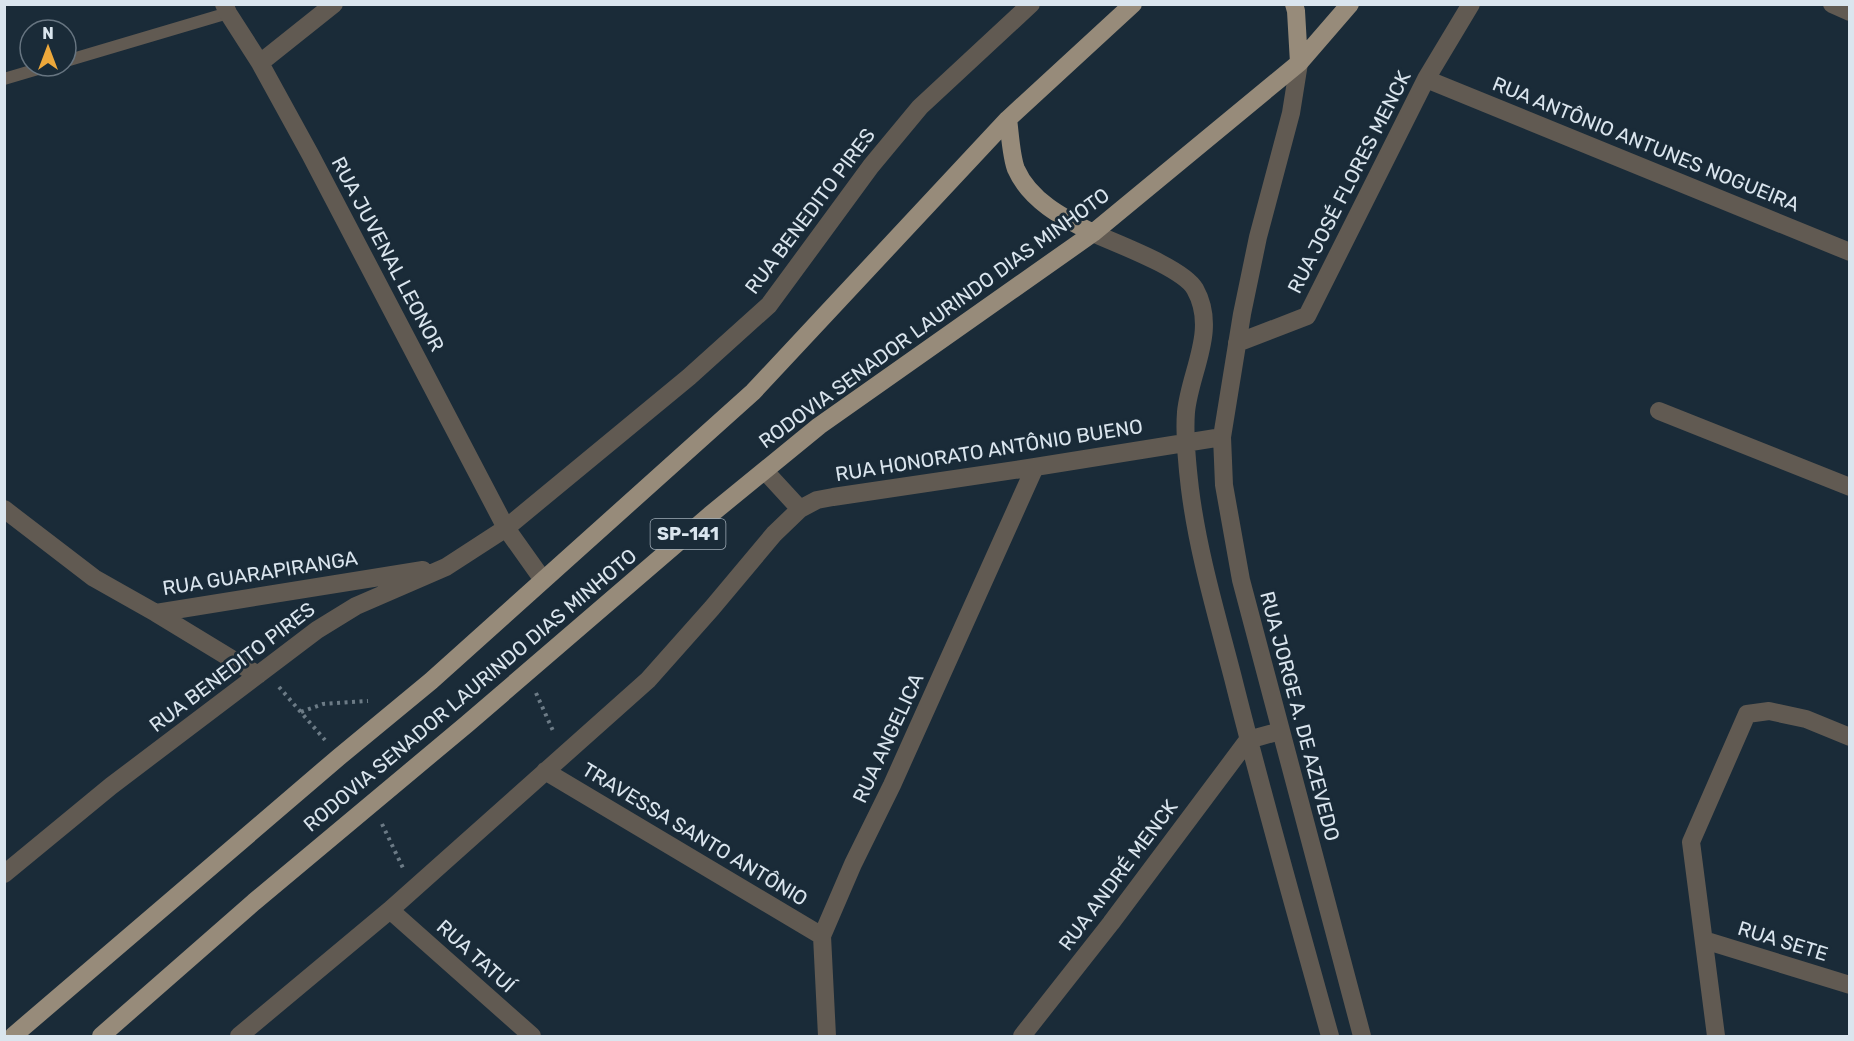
<svg xmlns="http://www.w3.org/2000/svg" width="1854" height="1041" viewBox="0 0 1854 1041" font-family="Rubik,sans-serif">
<style>
.lines{fill:none;stroke-linecap:round;stroke-linejoin:round}
.path{stroke:#6c7b86;stroke-width:4;stroke-dasharray:3 4.5;stroke-linecap:butt}
.lane{stroke:#615a52;stroke-width:12}
.street{stroke:#615a52;stroke-width:18}
.primary{stroke:#978b7a;stroke-width:18}
.labels{text-anchor:middle;stroke-width:6;stroke-linejoin:round;paint-order:stroke}
.shield{fill:#1a2b38;stroke:#a0adb7;stroke-width:1.5}
.shield-label{font-size:18px;font-weight:bold;fill:#dae5ee}
.street-label{font-size:20px;fill:#dae5ee;stroke:#1a2b38}
</style>
<rect width="100%" height="100%" fill="#1a2b38"/>
<g class="lines">
<path class="path" d="M279 687 325 740
M536 693 554 733
M301 712 323 704 368 701
M382 824 403 868"/>
<path class="lane" d="M66 61 228 13
M4 79 48 66"/>
<path class="street" d="M224 4 228 13 260 63 310 154 506 528 689 377 769 305 871 166 920 107 1031 4
M1832 4 1850 12
M260 63 334 4
M1299 63 1291 113 1258 237 1242 314 1222 437 1224 485 1241 580 1362 1036
M1426 79 1850 252
M1093 233C1117 244 1183 268 1195 289 1218 330 1190 371 1186 412 1184 437 1187 464 1190 489 1198 553 1217 616 1233 678 1263 798 1297 917 1330 1036
M1237 343 1307 316 1426 79 1471 4
M1659 411 1850 487
M765 471 800 509
M4 509 94 578 156 613 423 570
M156 613 258 675
M545 771 822 936
M4 874 111 786 317 630 356 606 446 567 506 528 543 580
M390 910 532 1036
M1704 940 1850 985
M239 1036 390 910 648 680 712 608 774 534 800 509 817 500 833 497 1035 467 1222 437
M827 1036 822 936 853 864 892 785 1035 467
M1022 1036 1111 923 1248 740 1280 731
M1716 1036 1691 842 1747 714 1769 711 1806 719 1850 737"/>
<path class="primary" d="M1294 4 1296 11 1299 63
M1008 119C1010 133 1011 156 1016 169 1030 201 1064 218 1093 233
M13 1036 339 757 431 681 753 392 1008 119 1133 4
M101 1036 254 902 467 724 710 515 819 426 1093 233 1299 63 1350 4"/>
</g>
<g class="labels">
<rect class="shield" x="650.5" y="519" width="75" height="30" rx="4.5"/>
<g class="shield-label">
<text x="688" y="540">SP-141</text>
</g>
<g class="street-label">
<text transform="translate(1646 144) rotate(22)" y="7">RUA ANTÔNIO ANTUNES NOGUEIRA</text>
<text transform="translate(1349 182) rotate(-63)" y="7">RUA JOSÉ FLORES MENCK</text>
<text transform="translate(810 211) rotate(-53)" y="7">RUA BENEDITO PIRES</text>
<text transform="translate(388 254) rotate(62)" y="7">RUA JUVENAL LEONOR</text>
<text transform="translate(934 318) rotate(-36)" y="7">RODOVIA SENADOR LAURINDO DIAS MINHOTO</text>
<text transform="translate(989 450) rotate(-9)" y="7">RUA HONORATO ANTÔNIO BUENO</text>
<text transform="translate(260 573) rotate(-9)" y="7">RUA GUARAPIRANGA</text>
<text transform="translate(232 667) rotate(-37)" y="7">RUA BENEDITO PIRES</text>
<text transform="translate(470 690) rotate(-40)" y="7">RODOVIA SENADOR LAURINDO DIAS MINHOTO</text>
<text transform="translate(1300 716) rotate(75)" y="7">RUA JORGE A. DE AZEVEDO</text>
<text transform="translate(888 738) rotate(-65)" y="7">RUA ANGELICA</text>
<text transform="translate(695 834) rotate(31)" y="7">TRAVESSA SANTO ANTÔNIO</text>
<text transform="translate(1118 875) rotate(-53)" y="7">RUA ANDRÉ MENCK</text>
<text transform="translate(1783 941) rotate(17)" y="7">RUA SETE</text>
<text transform="translate(476 956) rotate(42)" y="7">RUA TATUÍ</text>
</g>
</g>
<rect width="1854" height="1041" fill="none" stroke="#dae5ee" stroke-width="12"/>
<g transform="translate(48 48)"><circle r="28" fill="#1a2b38" stroke="#677581" stroke-width="1.5"/>
<path d="M0-4.5L10 22L0 15L-10 22Z" fill="#eda83b"/>
<text y="-9" font-size="16" font-weight="bold" text-anchor="middle" fill="#dae5ee">N</text>
</g>
</svg>
